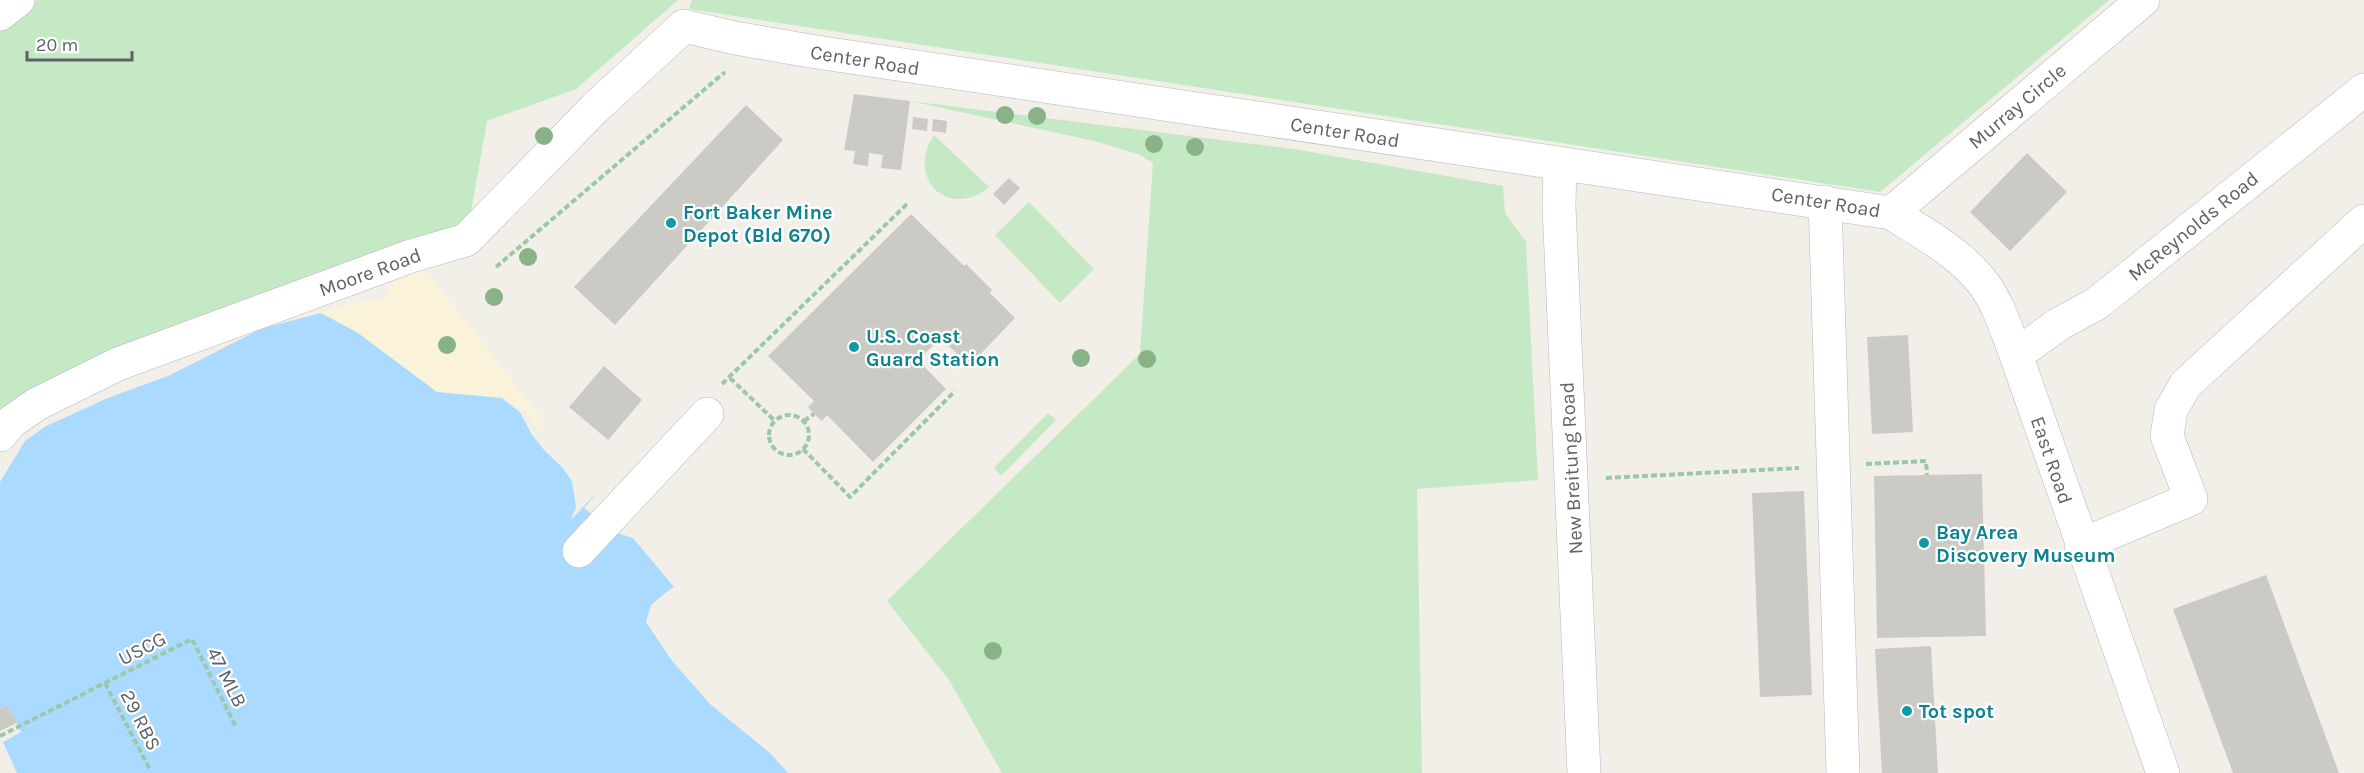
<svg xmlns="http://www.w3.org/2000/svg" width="2364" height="773" viewBox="0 0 2364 773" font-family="Karla,sans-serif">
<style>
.green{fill:#c5e8c5}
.sand{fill:#fbf3d9}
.water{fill:#aadaff}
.pier{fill:#f1efe8}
.building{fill:#cccac5}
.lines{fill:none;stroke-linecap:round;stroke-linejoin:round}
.minor-casing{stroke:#b5b8bc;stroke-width:34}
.path{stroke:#9cc7a9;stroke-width:4;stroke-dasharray:6 3;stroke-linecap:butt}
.minor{stroke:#fff;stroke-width:33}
.tree{fill:#89b387}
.culture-dot{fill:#0f9aa8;stroke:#fff;stroke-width:2}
.labels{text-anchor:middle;stroke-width:4.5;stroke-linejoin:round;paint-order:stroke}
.street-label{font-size:20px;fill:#5f6368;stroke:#fff}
.culture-label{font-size:20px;font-weight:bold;fill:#0d838f;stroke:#fff;text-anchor:start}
</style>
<rect width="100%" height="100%" fill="#f1efe8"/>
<path class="green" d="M0 0H678L576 89 487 121 466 240 311 293 0 435Z
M692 0H2109L1880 192 689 9Z
M910 101 1294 149 1503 186 1505 213 1526 242 1538 480 1417 489 1422 773H1002L949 680 887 601 1140 354 1153 163 1138 154 1094 141Z
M934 135 989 187C949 220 905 179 934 135Z
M1029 202 1094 269 1060 303 995 235Z
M1048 413 1056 420 1001 476 994 468Z"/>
<path class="sand" d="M419 270 429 274 545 423 532 435 263 328 359 302 386 298C390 279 403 275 419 270Z"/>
<path class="water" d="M321 313 358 333 437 392 502 398 522 413 594 496 584 508 614 532 633 538 674 587 664 594 662 614 724 699 810 773H0V482L25 441 46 426 108 398 168 376 263 328Z"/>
<path class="pier" d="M504 396 524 411 548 436 596 493 571 520 576 507 572 481 563 468 545 451 532 435 520 412 502 398Z
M664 594 666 597 663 604 665 612 688 639 726 697 781 738 811 773H788L771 754 710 704 672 661 646 622 651 605Z
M7 705 21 732 3 742 17 773H0V709Z"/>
<path class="building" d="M854 94 910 101 901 170 881 168 883 155 869 153 868 166 853 164 855 151 844 150Z
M746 105 783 140 615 325 574 287Z
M913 117 928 119 927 131 912 129Z
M933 119 947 121 946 133 932 131Z
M2027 153 2067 192 2010 251 1970 212Z
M1009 178 1020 188 1004 205 993 194Z
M911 214 964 266 966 264 992 290 990 293 1015 318 969 366 941 338 918 360 946 389 873 462 827 415 822 421 814 414 808 407 814 401 768 356Z
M1908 335 1913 432 1872 434 1867 337Z
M604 366 642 400 608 440 569 407Z
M1982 474 1986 636 1877 638 1874 476Z
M1804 491 1812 695 1760 697 1752 493Z
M2266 575 2339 773H2233L2173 609Z
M1931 646 1938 773H1882L1875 649Z
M7 705 17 723 0 731V709Z"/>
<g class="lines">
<defs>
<path id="minor" d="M0 14 18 0
M684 26 735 38 810 51 1891 213C1923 233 1959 252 1983 283 1999 304 2007 332 2016 355L2163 773
M1560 163 1559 206 1584 773
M1825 202 1843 773
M1891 213 2143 0
M2016 355 2059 324 2096 304 2364 90
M0 435 11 422 37 404 118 364 411 256 466 240 595 108 684 26
M2081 545 2191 499 2167 436 2171 410 2186 384 2364 221
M579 551 707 414"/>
</defs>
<use href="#minor" class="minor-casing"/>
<path class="path" d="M496 267 725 72
M730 378 775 421
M722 384 907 204
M769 435a20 20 0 1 1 40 0a20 20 0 1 1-40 0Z
M804 421 814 414
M803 449 850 497 955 391
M1866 464 1926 461 1927 475
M1606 478 1799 468
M105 683 150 770
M0 736 192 639 236 727"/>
<use href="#minor" class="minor"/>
</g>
<g class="tree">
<circle cx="1005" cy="115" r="9"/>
<circle cx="1037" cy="116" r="9"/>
<circle cx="544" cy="136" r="9"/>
<circle cx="1154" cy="144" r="9"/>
<circle cx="1195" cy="147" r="9"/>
<circle cx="528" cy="257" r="9"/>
<circle cx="494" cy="297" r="9"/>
<circle cx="447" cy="345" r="9"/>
<circle cx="1081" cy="358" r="9"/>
<circle cx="1147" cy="359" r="9"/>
<circle cx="993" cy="651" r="9"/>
</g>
<g class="culture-dot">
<circle cx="671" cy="223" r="6"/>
<circle cx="854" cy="347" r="6"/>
<circle cx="1924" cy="543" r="6"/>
<circle cx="1907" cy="711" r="6"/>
</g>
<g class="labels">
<g class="street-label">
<text transform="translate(865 60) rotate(9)" y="7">Center Road</text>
<text transform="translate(2017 106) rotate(-40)" y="7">Murray Circle</text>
<text transform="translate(1345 132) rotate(9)" y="7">Center Road</text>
<text transform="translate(1826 202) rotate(9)" y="7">Center Road</text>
<text transform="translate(2193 226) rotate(-39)" y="7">McReynolds Road</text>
<text transform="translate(370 272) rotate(-20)" y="7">Moore Road</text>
<text transform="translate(2052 460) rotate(71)" y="7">East Road</text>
<text transform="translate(1571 468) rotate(-93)" y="7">New Breitung Road</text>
<text transform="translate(142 648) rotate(-27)" y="7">USCG</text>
<text transform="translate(227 677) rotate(63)" y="7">47 MLB</text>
<text transform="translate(141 720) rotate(63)" y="7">29 RBS</text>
</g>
<g class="culture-label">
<text x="683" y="219">Fort Baker Mine<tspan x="683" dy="23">Depot (Bld 670)</tspan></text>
<text x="866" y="343">U.S. Coast<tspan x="866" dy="23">Guard Station</tspan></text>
<text x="1936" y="539">Bay Area<tspan x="1936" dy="23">Discovery Museum</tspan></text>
<text x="1919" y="718">Tot spot</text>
</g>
</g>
<path d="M27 51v9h105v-9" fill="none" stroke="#5f6368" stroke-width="3"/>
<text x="36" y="51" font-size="18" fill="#5f6368" stroke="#ffffff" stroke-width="4.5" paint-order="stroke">20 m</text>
</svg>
